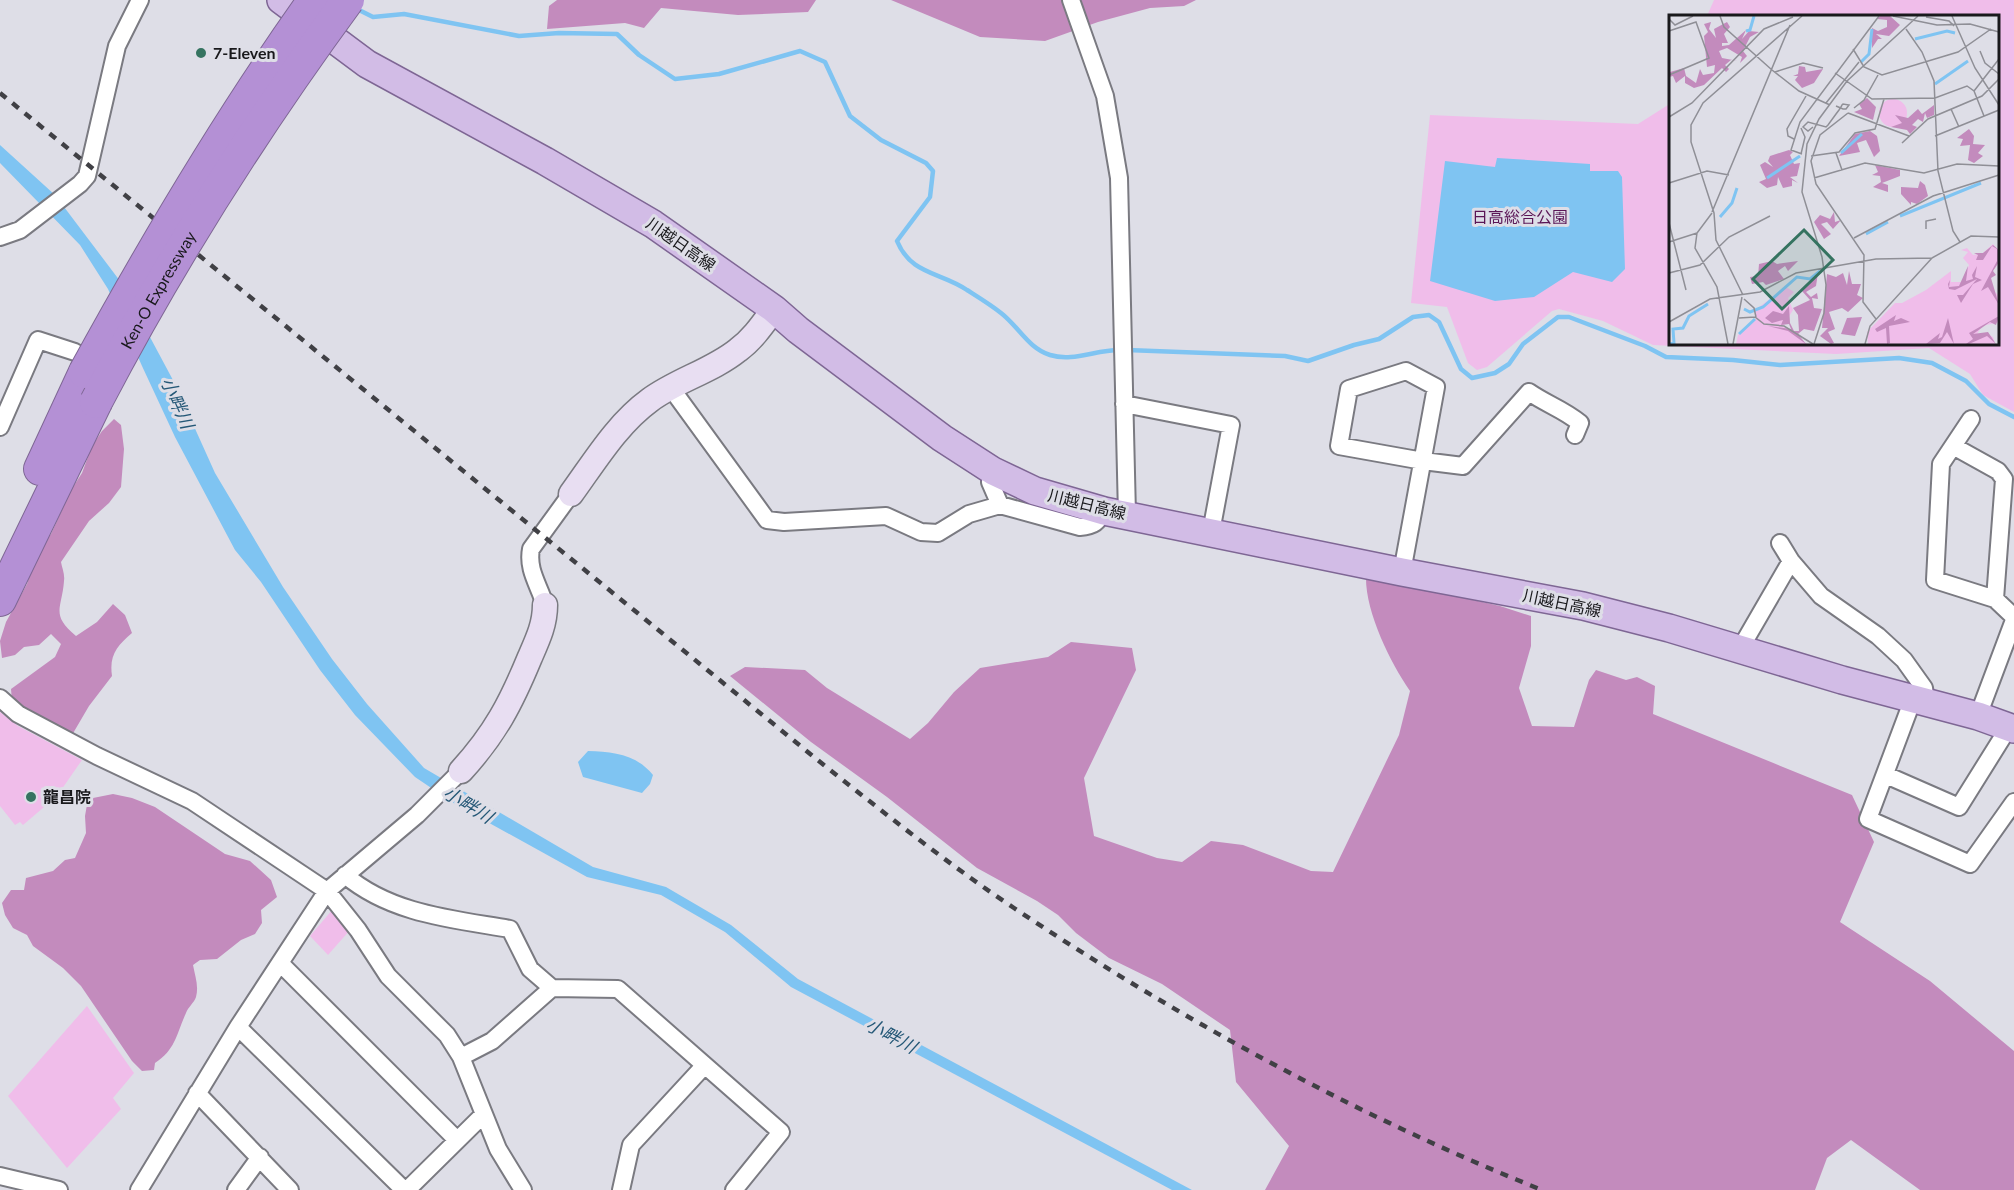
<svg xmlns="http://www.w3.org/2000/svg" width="2014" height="1190" viewBox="0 0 2014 1190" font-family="Lato,'Noto Sans JP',sans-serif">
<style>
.green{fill:#f0bdea}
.forest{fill:#c38bbd}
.water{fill:#7fc4f2}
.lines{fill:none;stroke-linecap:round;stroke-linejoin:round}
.stream{stroke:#7fc4f2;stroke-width:4.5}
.street-casing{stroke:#7a7a81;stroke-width:20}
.secondary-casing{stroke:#7a7a81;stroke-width:27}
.primary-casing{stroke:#7e6694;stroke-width:30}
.highway-casing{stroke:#7e6694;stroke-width:34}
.street{stroke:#fff;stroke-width:16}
.secondary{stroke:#e8def2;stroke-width:24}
.primary{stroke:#d2bce6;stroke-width:27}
.highway{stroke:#b490d5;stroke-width:32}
.rail{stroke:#404045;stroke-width:4.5;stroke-dasharray:8 8;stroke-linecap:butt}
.highway-bridge-casing{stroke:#7e6694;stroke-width:34;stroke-linecap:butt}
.highway-bridge{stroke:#b490d5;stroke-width:32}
.poi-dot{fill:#357360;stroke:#dedee7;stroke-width:2}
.labels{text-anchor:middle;stroke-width:6;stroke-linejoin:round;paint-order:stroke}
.poi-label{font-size:16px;font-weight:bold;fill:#19191c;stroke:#dedee7;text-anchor:start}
.park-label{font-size:16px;fill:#5a1656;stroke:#dedee7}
.street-label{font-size:16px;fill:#19191c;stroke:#dedee7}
.water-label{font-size:18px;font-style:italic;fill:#255877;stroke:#dedee7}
.inset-river{fill:none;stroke:#7fc4f2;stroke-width:3}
.inset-road{fill:none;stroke:#8f8f96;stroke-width:1.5}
.view{fill:#357360;fill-opacity:0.15;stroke:#357360;stroke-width:3}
.inset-edge{fill:none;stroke:#19191c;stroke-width:3}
</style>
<rect width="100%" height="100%" fill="#dedee7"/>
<path class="green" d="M1714 0H2014V412L1983 395 1970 374 1929 348 1836 354 1653 345 1603 321 1559 309 1552 311 1487 367 1477 370 1468 363 1447 307 1411 303 1430 115 1638 124 1668 105 1670 99V344H1998V16H1707Z
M0 712 18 726 82 760 57 796 23 825 20 822 15 825 0 806Z
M333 909 350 930 328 955 310 936Z
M87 1006 134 1073 113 1098 121 1109 67 1168 8 1096Z"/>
<path class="forest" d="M557 0H816L808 12 738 15 661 8 644 28 625 23 547 29 549 6Z
M891 0H1196L1184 6 1150 8 1098 22 1045 41 980 37Z
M114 419 121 425 124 449 121 487 109 503 89 521 61 562C62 568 65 574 64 581 62 609 50 614 76 636L97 622 113 604 125 615 132 633C117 646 109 655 112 676L89 706 72 735 43 722 27 709 12 701 11 689 55 657 61 644 51 634 39 645 24 647 15 655 2 658 0 641 6 622 27 584 37 552 51 534 71 490 82 473 92 446 102 431Z
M1366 576 1500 606 1531 616V646L1519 688 1532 726 1574 727 1589 680 1596 670 1626 680 1637 677 1655 686 1653 714 1852 795 1874 842 1840 922 1930 981 2014 1051V1190H1920L1851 1140 1827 1158 1815 1190H1265L1289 1146 1236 1082 1230 1030 1162 984 1109 958 1076 933 1058 915 1037 901 977 868 887 797 811 742 730 676 745 667 805 670 827 688 910 739 928 723 954 692 980 668 1048 657 1071 642 1132 648 1136 670 1084 778 1094 836 1157 858 1182 862 1211 841 1243 845 1311 871 1333 872 1399 735 1410 691C1390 662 1365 611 1366 576Z
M113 794 132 798 155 807 225 854 250 861 271 880 277 897 261 910 262 923 255 934 241 940 217 959 200 960 193 965C195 976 199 986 196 997 194 1003 188 1007 186 1013 176 1035 176 1049 155 1063L154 1070 142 1071 132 1061 81 986 63 968 33 946 27 935 13 928 5 915 2 903 11 890H24L26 878 53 871 65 860 75 858 86 833 85 816 88 799Z"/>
<path class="water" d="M0 145 55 195 120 281 174 382 215 473 283 587 332 659 367 704 424 768 593 867 666 887 731 925 798 979 1192 1190H1172L791 987 725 932 661 895 587 877 455 804 415 777 355 715 320 670 261 582 235 550 175 437 142 366 108 289 80 245 0 163Z
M1497 158 1590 164V171H1618L1622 177 1625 269 1612 282 1573 272 1534 297 1495 301 1430 281 1445 161 1495 167Z
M588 751C613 752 636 754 653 775L650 784 642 793 583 777 578 762Z"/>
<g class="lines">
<path class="stream" d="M355 8 373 17 404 14 519 36 559 33 617 34 639 55 675 79 719 74 800 51 825 62 850 116 881 140 926 163 933 171 930 197 897 241C911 275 941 272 967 290 978 297 991 305 1001 313 1019 327 1028 348 1050 355 1073 362 1095 350 1119 350
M1127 350 1285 356 1308 361 1354 345 1379 339 1413 317 1429 315 1439 322 1461 369 1472 378 1495 373 1509 364 1523 344 1558 317H1569L1645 346 1666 357 1733 360 1780 365 1899 358 1932 363 1966 381 1989 404 2014 417"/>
<defs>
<path id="street" d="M1071 0 1105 96 1119 178 1127 515
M0 237 20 230 80 184 87 176 117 46 140 0
M671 388 767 520 784 522 886 516 921 532 938 533 969 514 1000 505 1080 527C1094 526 1098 522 1104 511
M1124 404 1231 425 1211 532
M1971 419 1941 464 1935 580 1995 599
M0 427 38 340 75 352
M1953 446 1998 471 2004 479 1995 599 2014 617
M993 471 990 482 1000 505
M1780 543 1791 561 1821 596 1878 636 1904 660 1924 688 1926 702
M1402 572 1436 387 1406 371 1349 389 1339 446 1423 461 1463 466 1529 392C1546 404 1563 409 1580 423L1575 435
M545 605C539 585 527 570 531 549L571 494
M1740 649 1791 561
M0 698 18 714 97 756 192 801 327 891 358 930 388 976 447 1035 461 1057 498 1149 523 1190
M1913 699 1868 819 1970 864 2014 802
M1978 716 2014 620
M1886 775 1959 807 2009 727
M345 875C391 914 452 919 510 929L530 969 552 988 618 989 781 1132 734 1190
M280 963 457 1140
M238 1027 404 1190
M461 1057 492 1041 552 988
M197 1093 290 1190
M0 1176 59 1190
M139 1190 238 1027 327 891 417 815 461 771
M236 1190 260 1157
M407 1190 483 1115
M621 1190 631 1145 704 1066"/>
<path id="secondary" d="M571 494C595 461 617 424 650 400 677 380 712 371 738 350 753 339 763 324 774 309
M461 771C495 734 511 703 530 657 538 639 545 624 545 605"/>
<path id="primary" d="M281 0 367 64 545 161 653 224 774 309 798 330 942 438 993 471 1035 491 1104 511 1402 572 1583 606 1669 628 1842 680 1978 716 2014 729"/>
<path id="highway" d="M40 469 85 372
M0 600 96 402"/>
</defs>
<use href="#street" class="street-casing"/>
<use href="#secondary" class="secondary-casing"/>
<use href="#primary" class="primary-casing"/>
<use href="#highway" class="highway-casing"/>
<use href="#street" class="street"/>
<use href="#secondary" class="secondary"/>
<use href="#primary" class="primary"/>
<use href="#highway" class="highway"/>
<path class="rail" d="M0 93 825 766C887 815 948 864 1014 908 1180 1019 1357 1116 1542 1190"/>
<defs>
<g id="highway-bridge">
<path d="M85 372C155 244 229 119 314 0"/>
<path id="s1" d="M96 402C169 262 254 128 348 0"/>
</g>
</defs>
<use href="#highway-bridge" class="highway-bridge-casing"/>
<use href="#highway-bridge" class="highway-bridge"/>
</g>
<g class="poi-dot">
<circle cx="201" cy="53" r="6"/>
<circle cx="31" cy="797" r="6"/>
</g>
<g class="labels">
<g class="poi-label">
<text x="213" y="59">7-Eleven</text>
<text x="43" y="803">龍昌院</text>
</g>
<g class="park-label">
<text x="1520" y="223">日高総合公園</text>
</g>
<g class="street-label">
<text transform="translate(681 244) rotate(35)" y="6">川越日高線</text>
<text dy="6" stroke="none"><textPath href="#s1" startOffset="128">Ken-O Expressway</textPath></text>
<text transform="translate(1087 504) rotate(14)" y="6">川越日高線</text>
<text transform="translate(1562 603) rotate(12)" y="6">川越日高線</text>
</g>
<g class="water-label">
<text transform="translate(177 403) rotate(66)" y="6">小畔川</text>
<text transform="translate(468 805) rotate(31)" y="6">小畔川</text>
<text transform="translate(891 1036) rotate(28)" y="6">小畔川</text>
</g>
</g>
<g transform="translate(1669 15)">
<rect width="330" height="330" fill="#dedee7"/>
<path d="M210 98a14 14 0 1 1 28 0a14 14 0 1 1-28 0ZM324 229 330 236V247L323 257 321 272 330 281V307L313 311 305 324 318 319 324 322 326 329H199L198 317 226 288H233L257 275 282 256V267H293L300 250 294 243 299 237 292 235 298 233 304 240 314 238ZM117 272 125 277 119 283 124 295 114 311 138 329H67L69 320 87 304 86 295Z" fill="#f0bdea"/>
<path d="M211 1H221L231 10 220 21 207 19 213 24H209L203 33V13L209 16 218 12V5L208 4ZM42 7 40 14 47 23 45 14 58 7 61 12 55 19 59 28H53V31L60 30 77 15 73 24 80 16 90 17 81 22 74 36 78 41 71 48 73 42 58 33 50 36 53 43 69 46 62 45 56 50 60 54 57 57 53 53 35 70 25 73 16 68V61L7 68 4 61 0 62 1 57 15 53 17 61 27 68 31 54 34 60 45 58 46 50 38 52 35 21 39 17 35 9ZM130 51 136 52 137 57 154 54 145 68 133 73 126 65 129 61H124L129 59ZM198 83 207 92 204 105 185 97 193 94 190 89ZM265 90V100L258 103 256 98 254 107 249 104 243 110 248 112 241 119 238 115 222 112 233 108 226 100 239 103 249 94 253 99ZM300 114 305 121 304 129 316 130 309 138 314 141 305 148 299 145 301 130 291 131 294 124 288 123ZM201 116 208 121 211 136 205 142 197 125 188 128 191 137 170 141 186 119ZM120 135 124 137 121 140 125 149 131 148 128 161 121 162 129 168 123 165V171L114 173 109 162 108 170 98 173 90 167 97 164 91 150 96 147 104 152 99 146 101 141ZM206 150 231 155V161L213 168 219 170V177L204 172 212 167 211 161 203 160 209 157ZM251 166 256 170 259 181 248 189 242 187V190L232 179V172L249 173ZM165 197 166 207 172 205 164 214 158 207 152 209 162 219 155 224 145 207 151 200 161 204ZM324 230 330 235V247L324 256 327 260 322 263 330 290 319 272 312 276 328 246V234L323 231 314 245H307L309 240 305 238H314ZM103 246 108 249 129 246 119 256 116 251 109 256 115 264 97 270 94 267 83 269 81 262 89 261 90 249ZM299 251 297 266 304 264 303 260 308 251 306 262 313 265 304 269 292 288 288 280H294L308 264 286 275 280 274 279 269 281 265 280 272 290 271ZM180 256 183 269H192L188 280 194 283 179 297 173 293 160 297 166 314 159 317 165 328 162 329 151 321 159 313H153L158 259 167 262 174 258 178 270ZM149 258 147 271 137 277 142 282 148 278 149 284 143 283 145 293 153 294 145 316 135 314 129 319 137 329 119 316 99 311 122 314 120 309 112 310 114 305 103 308 96 303 104 296 114 299 120 291 121 308 125 316H130L129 300 124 293 141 285 133 276ZM227 300 225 306 232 303 241 307 220 311 221 328 218 329 217 313 208 317 206 314ZM330 301 327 310 321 307 304 319 319 317 327 329 318 321 300 329H297L304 324 300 318ZM193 302 186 321 172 319 178 303ZM279 303 285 329 278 317 271 328 257 329 271 318 269 324 273 322Z" fill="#c38bbd"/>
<path class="inset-river" d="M77 16 81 15 85 1M246 24 278 16 286 18M192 47 200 39 203 14M266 69 299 46M172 138 193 119M98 163 131 141M231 201 312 168M51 202 63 188 68 173M197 219 219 207M75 294 81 297 94 292 128 262 141 264 151 256M70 319 86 304M1 329 5 328 4 314 14 313 20 301 39 289"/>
<path class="inset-road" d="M51 1 55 12 103 55 130 76 161 90M224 1 268 10 301 9 330 17M283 1 306 53 330 90M257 2 280 6 285 11M0 4 6 10 24 1M237 14 253 37 265 66 269 156 284 216 291 227M0 16 27 7 40 43 0 60M184 34 195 52 213 60 289 37 322 14M311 36 316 48 330 59M106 57 134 48 154 53M166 58 203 84 266 83 298 71 305 76 315 101M305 76 330 44M157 88 190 47M185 93 195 85 209 60M282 94 290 112M179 98 151 120 142 146 147 169 195 240 194 287 207 304M179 98 240 121M0 102 23 88 95 14 124 2M144 112 139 116 134 112 139 107 157 112 159 110 167 99 170 95 172 92 173 90 174 89 180 90 177 94H174L167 91M266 121 330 95M125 124 119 121 118 114 137 81M233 128 259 104 313 81 330 64M167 138 173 155M132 139 136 122 132 113M133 139 122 135 131 107 210 1M142 141 170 137 186 118 206 114 215 84M145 163 196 148 255 158 288 149 330 151M0 168 38 156 60 160M43 197 121 10M43 198 28 218 26 233 48 272 59 329M0 208 17 275M257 214V206L267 204M185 223 264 181 330 160M0 227 28 218M0 258 31 250 60 222 101 201M74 280 47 225 45 198 22 127V110L34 88 133 1M75 284 85 293 87 302M70 303 86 302 95 309 115 311 144 329M0 307 41 284 91 277 127 258 207 244 263 243 302 221 330 222M64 329 73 282M145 329 155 298 157 270 153 242 133 177 138 129 150 104 178 66 249 1M196 329 201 311 263 243"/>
<path class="view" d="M135 215 164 245 113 294 84 264Z"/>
<rect width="330" height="330" class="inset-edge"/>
</g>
</svg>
